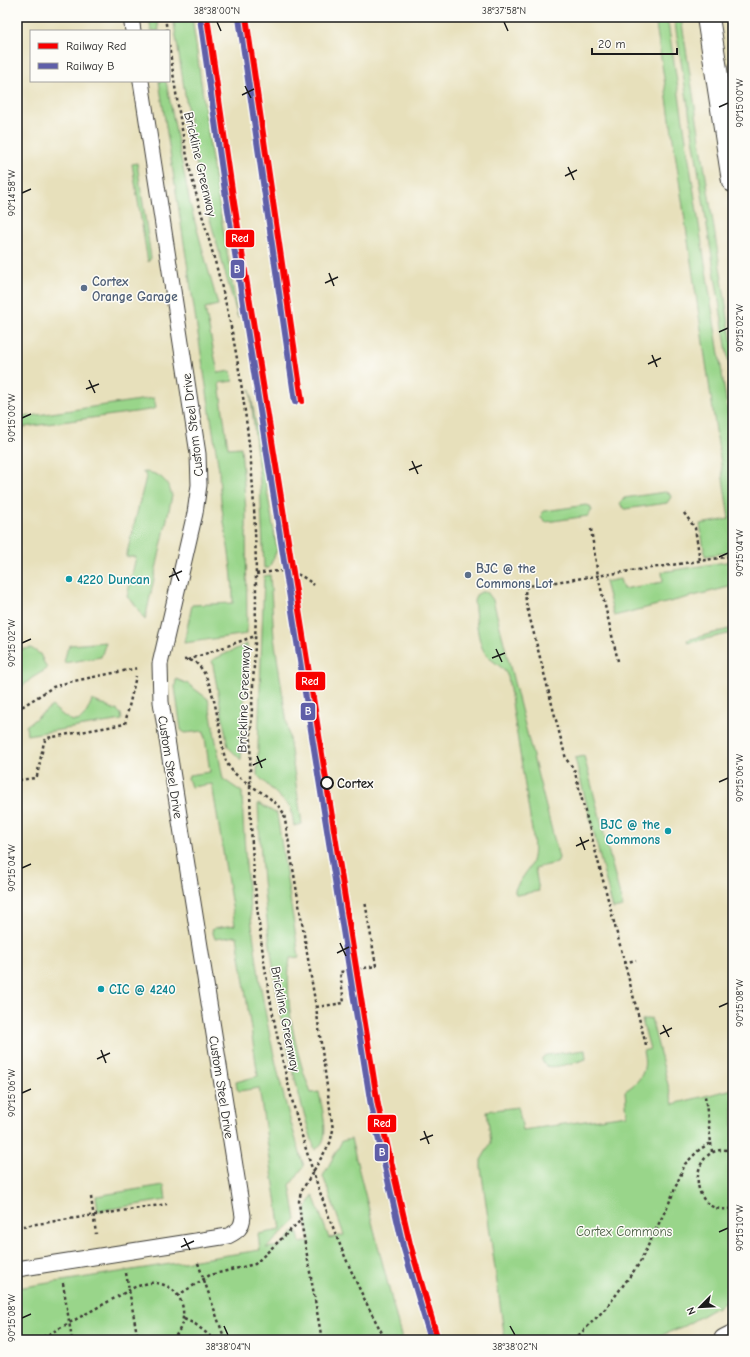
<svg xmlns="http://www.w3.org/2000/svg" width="750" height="1357" viewBox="0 0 750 1357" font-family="'Comic Neue',sans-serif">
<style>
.green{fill:#99d58a;stroke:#5a7853}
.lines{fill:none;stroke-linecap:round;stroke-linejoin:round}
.lane-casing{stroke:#3a3934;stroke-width:17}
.secondary-casing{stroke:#3a3934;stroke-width:24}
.path{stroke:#3a3934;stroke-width:2.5;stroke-dasharray:3 3;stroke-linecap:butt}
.lane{stroke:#fff;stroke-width:15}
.secondary{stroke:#fff;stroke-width:22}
.rail-1-casing{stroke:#fdfcf7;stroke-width:9}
.rail-2-casing{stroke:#fdfcf7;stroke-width:9}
.rail-1{stroke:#f80000;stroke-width:6}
.rail-2{stroke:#5f5fa8;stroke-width:6}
.ticks{fill:none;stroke:#1c1c1c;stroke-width:1.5}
.service-dot{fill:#5c6f8a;stroke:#fdfcf7;stroke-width:1.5}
.culture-dot{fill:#0f9aa8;stroke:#fdfcf7;stroke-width:1.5}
.stop-dot{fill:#fdfcf7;stroke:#1c1c1c;stroke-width:2}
.labels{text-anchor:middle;stroke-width:3;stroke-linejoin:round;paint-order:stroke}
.street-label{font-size:13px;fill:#1c1c1c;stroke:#fdfcf7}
.service-label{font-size:13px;font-weight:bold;fill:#4e5e75;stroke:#fdfcf7;text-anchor:start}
.culture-label{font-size:13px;font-weight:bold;fill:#0d838f;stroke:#fdfcf7;text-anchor:start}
.stop-label{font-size:13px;font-weight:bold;fill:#1c1c1c;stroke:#fdfcf7;text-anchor:start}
.park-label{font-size:13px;fill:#485d42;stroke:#fdfcf7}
.line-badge{stroke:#fdfcf7;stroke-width:1.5}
.badge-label{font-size:11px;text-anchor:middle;font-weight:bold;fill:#fff}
.neatline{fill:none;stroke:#1c1c1c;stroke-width:1.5}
.ticks-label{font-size:10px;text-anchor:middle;fill:#1c1c1c}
</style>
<rect width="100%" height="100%" fill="#fdfcf7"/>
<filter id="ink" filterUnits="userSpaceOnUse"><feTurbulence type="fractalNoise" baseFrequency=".025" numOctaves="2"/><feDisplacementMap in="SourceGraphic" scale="8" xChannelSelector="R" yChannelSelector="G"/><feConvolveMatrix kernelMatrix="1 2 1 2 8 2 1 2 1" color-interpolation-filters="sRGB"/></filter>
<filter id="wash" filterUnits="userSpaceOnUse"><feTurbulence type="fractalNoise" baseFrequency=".012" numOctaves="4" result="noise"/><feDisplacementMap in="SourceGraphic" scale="16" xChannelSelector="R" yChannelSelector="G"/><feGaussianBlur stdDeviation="0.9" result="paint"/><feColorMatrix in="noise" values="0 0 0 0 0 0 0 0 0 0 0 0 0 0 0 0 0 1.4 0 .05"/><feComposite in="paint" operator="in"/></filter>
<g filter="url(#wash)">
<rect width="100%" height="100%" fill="#e7e0bb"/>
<path class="green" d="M149 17H157L159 31H151Z
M173 17H192L213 168 238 318 209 216 195 158Z
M655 17H667L733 445V552L705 556 700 524 729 519Z
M674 17H681L733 350V390Z
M159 81H166L190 204 218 305 205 308 218 373 231 371 233 381 219 383 228 448 241 447 246 511 247 634 184 643 192 605 233 603C234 558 219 515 219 470Z
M137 163 151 258 148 262 132 164Z
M250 389 277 550 269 568H264L260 483Z
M154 398 156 408 150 410 17 428V418Z
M142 472C159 472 168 480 172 496L145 620 133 602 127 597 136 557H126L146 477 145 474Z
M665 492 669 493 671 497 667 503 625 509 620 504 624 498Z
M586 505 590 506 592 510 588 516 546 522 541 517 542 512 545 511Z
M732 561 733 586 614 616 605 582 620 579 623 589 663 582 662 572Z
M270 575 274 637 302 824 294 826 291 808 257 775 264 576Z
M481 592H487L493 600 559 858 557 863 535 868 539 891 517 895 515 893V889C529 866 536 866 533 837L508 677C503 665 492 663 485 653 477 642 476 615 474 601L476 595Z
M733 628V637L732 633 688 643 687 640Z
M106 642 101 657 64 663 67 650 70 645Z
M247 644 241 760 228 747 212 660Z
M31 648 40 654 47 669 32 678 17 691V650Z
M176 679 188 684 208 699 223 779 242 792C246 919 265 1045 304 1166L290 1185 296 1220 266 1248 280 1246 297 1229 300 1243 310 1241 305 1211 313 1195 329 1238 344 1235 323 1176 342 1141 351 1139 402 1340H17V1288L260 1250 258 1234 281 1230 259 1088 239 1091 237 1089 236 1082 258 1076 237 936 215 939 212 930 214 928 235 925 212 784 191 787 188 778 189 775 210 772 204 731 185 733 181 730 175 687Z
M92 700 118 711 121 714 122 720 27 735 26 726 52 706C72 724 81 730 92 700Z
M584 756 623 907 613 909 575 758Z
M258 803 277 814 299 957 290 958C284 1001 295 1052 311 1093L319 1092C321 1104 329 1132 322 1143 320 1146 317 1148 315 1150 279 1038 263 920 258 803Z
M651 1018 673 1104 733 1089V1298L684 1326 650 1340H505L481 1168V1160L491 1143 487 1111 518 1107 523 1130 627 1115 625 1091C641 1081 648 1070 643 1051L650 1049 642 1020Z
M585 1050 586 1059C579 1062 552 1069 546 1066 543 1064 542 1061 542 1058L546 1055Z
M164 1185 166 1200 98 1211 96 1196Z"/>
</g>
<g filter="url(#ink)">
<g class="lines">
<defs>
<path id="lane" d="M131 17 133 31
M17 1269 228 1236C238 1231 242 1228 243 1216L161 702 160 664 195 513 199 485 198 454 141 81"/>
<path id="secondary" d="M708 17 733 181
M725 1340 733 1336"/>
</defs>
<use href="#lane" class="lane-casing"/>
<use href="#secondary" class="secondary-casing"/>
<path class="path" d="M165 17 167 31
M169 45C175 87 181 129 190 170 200 211 213 251 223 292 237 348 245 405 251 463 256 523 257 583 255 643 253 689 250 736 250 782 251 964 296 1181 386 1340
M684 513 695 528 700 561
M591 529 598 576 618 661
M256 574C281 570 294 568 314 585
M184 660C215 655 219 739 225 758 233 784 271 790 284 814L316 1007 333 1130 330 1143 301 1192 299 1201 301 1221 322 1340
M188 660 255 636
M17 710 53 687 69 682 138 668
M17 767 20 784
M19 780 35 778 37 776 44 742 47 738 125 724 136 676
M624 963 636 960
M316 1007 344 1003 340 972 376 966 365 901
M646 1045 574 769 566 759 526 603 525 589 528 586 733 556
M711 1143 712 1152
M733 1151C686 1139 686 1220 733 1208
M91 1197 96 1234
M17 1227 167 1204
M198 1263 225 1340
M126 1273 138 1340
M63 1283 72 1340
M177 1296 210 1275 255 1264 300 1221
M184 1319 195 1324 215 1340
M38 1340 135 1287C142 1285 149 1282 156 1283 186 1287 191 1321 172 1340
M574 1340 607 1307 639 1264 669 1203 685 1164 700 1149 711 1143 705 1096"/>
<use href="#lane" class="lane"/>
<use href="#secondary" class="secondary"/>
<defs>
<path id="rail-1" d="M207 17 232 190 378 1105 410 1244 438 1340
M246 17 302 401"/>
<path id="rail-2" d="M200 18 225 191 371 1106 403 1246 431 1340
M239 18 295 402"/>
</defs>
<use href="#rail-1" class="rail-1-casing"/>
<use href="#rail-2" class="rail-2-casing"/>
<use href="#rail-1" class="rail-1"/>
<use href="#rail-2" class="rail-2"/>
</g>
</g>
<path class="ticks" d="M217 22 221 31M504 22 508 31M245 86 251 98M242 95 254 89M719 107 728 103M568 167 574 180M565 176 577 170M22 193 31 189M329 273 334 286M325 283 338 277M719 332 728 328M652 355 657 367M648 364 661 358M89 380 95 393M86 389 99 384M22 418 31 414M412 461 418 474M409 470 422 465M719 557 728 553M173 568 179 581M169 577 182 571M22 643 31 639M496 649 502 662M492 658 505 653M257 756 262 768M253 765 266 759M719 782 728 778M580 837 585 850M576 846 589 840M22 868 31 864M340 943 346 956M337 953 349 947M719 1007 728 1003M663 1025 669 1037M660 1034 672 1028M101 1050 106 1063M97 1059 110 1053M22 1093 31 1089M424 1131 429 1144M420 1140 433 1135M719 1232 728 1228M184 1238 190 1250M181 1247 194 1241M22 1318 31 1314M224 1326 228 1335M510 1326 515 1335"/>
<g class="service-dot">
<circle cx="84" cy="288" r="4"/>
<circle cx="468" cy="575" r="4"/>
</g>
<g class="culture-dot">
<circle cx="69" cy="579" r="4"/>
<circle cx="668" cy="831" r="4"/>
<circle cx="101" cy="989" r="4"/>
</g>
<circle class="stop-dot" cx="327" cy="783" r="6"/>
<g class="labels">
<g class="street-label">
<text transform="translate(201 164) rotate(77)" y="5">Brickline Greenway</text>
<text transform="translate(192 425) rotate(-97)" y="5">Custom Steel Drive</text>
<text transform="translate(243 699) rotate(-88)" y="5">Brickline Greenway</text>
<text transform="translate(171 767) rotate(81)" y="5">Custom Steel Drive</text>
<text transform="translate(286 1019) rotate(79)" y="5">Brickline Greenway</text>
<text transform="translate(222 1087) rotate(81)" y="5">Custom Steel Drive</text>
</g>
<g class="service-label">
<text x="92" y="286">Cortex<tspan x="92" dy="15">Orange Garage</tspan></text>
<text x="476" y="573">BJC @ the<tspan x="476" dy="15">Commons Lot</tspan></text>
</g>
<g class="culture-label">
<text x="77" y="584">4220 Duncan</text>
<text x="660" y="829" text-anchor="end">BJC @ the<tspan x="660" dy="15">Commons</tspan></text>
<text x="109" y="994">CIC @ 4240</text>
</g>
<g class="stop-label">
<text x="337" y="788">Cortex</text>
</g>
<g class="park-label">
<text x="624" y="1236">Cortex Commons</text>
</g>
</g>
<g class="line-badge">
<rect x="225" y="229" width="30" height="19" rx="4" fill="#f80000"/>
<rect x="230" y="259" width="15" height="20" rx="4" fill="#5f5fa8"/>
<rect x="295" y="671" width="31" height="20" rx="4" fill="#f80000"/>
<rect x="300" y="702" width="16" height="19" rx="4" fill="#5f5fa8"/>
<rect x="367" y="1114" width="30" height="19" rx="4" fill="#f80000"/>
<rect x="374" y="1143" width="15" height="19" rx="4" fill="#5f5fa8"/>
</g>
<g class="badge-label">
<text x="240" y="242">Red</text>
<text x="237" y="273">B</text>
<text x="310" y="685">Red</text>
<text x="308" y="715">B</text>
<text x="382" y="1127">Red</text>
<text x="382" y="1156">B</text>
</g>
<rect width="750" height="1357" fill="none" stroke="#fdfcf7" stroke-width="44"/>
<rect x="30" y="30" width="140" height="52" fill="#fdfcf7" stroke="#a3a29f"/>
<rect x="38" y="43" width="20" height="6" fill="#f80000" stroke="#a3a29f"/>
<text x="66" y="50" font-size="12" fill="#1c1c1c">Railway Red</text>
<rect x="38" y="63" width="20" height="6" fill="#5f5fa8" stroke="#a3a29f"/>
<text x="66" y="70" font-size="12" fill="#1c1c1c">Railway B</text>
<g transform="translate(700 1307) rotate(246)" stroke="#fdfcf7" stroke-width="3" paint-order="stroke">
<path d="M0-3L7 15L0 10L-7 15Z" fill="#1c1c1c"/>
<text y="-6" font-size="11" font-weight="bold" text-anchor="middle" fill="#1c1c1c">N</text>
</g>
<path d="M592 48v6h85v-6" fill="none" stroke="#1c1c1c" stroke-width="2"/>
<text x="598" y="48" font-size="12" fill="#1c1c1c" stroke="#fdfcf7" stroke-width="3" paint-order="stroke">20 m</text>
<rect x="22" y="22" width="706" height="1313" class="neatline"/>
<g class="ticks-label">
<text x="217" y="14">38°38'00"N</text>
<text x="504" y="14">38°37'58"N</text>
<text transform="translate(739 103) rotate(-90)" y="4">90°15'00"W</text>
<text transform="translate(11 193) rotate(-90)" y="4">90°14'58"W</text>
<text transform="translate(739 328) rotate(-90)" y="4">90°15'02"W</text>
<text transform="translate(11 418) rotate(-90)" y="4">90°15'00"W</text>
<text transform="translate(739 553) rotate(-90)" y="4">90°15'04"W</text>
<text transform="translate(11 643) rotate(-90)" y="4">90°15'02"W</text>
<text transform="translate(739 778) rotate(-90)" y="4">90°15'06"W</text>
<text transform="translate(11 868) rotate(-90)" y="4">90°15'04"W</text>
<text transform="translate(739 1003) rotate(-90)" y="4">90°15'08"W</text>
<text transform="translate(11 1093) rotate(-90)" y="4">90°15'06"W</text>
<text transform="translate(739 1228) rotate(-90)" y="4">90°15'10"W</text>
<text transform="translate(11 1318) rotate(-90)" y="4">90°15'08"W</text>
<text x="228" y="1350">38°38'04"N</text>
<text x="515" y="1350">38°38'02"N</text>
</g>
</svg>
